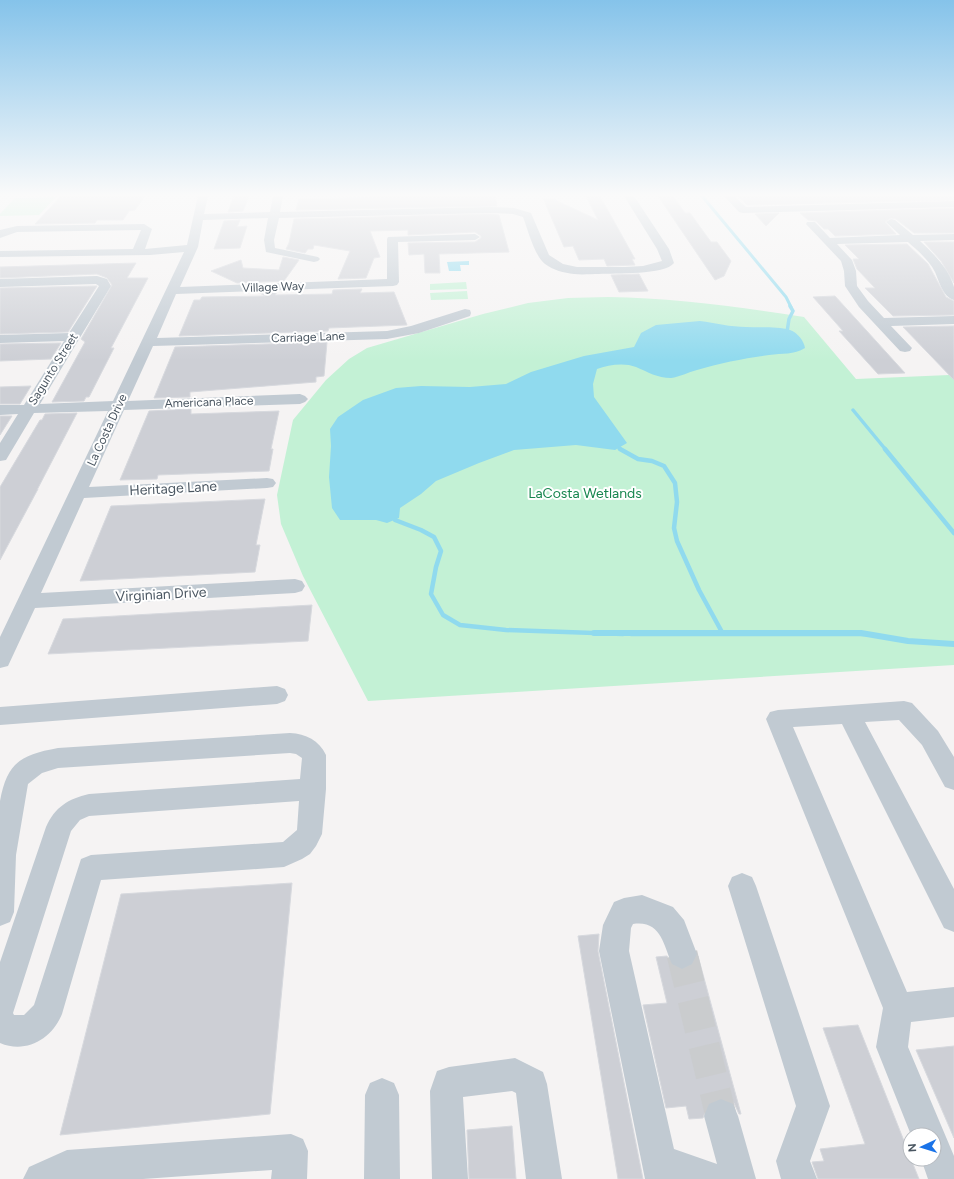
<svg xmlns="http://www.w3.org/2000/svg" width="954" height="1179" viewBox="0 0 954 1179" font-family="Figtree,sans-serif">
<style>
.green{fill:#c3f1d5}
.water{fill:#90daee}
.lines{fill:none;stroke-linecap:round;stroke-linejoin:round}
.stream-far3{stroke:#90daee;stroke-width:3}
.stream-far2{stroke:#90daee;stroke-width:3.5}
.stream-far1{stroke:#90daee;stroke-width:4.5}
.stream{stroke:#90daee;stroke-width:6}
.building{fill:#cdcfd5;stroke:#d7d9de}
.minor-tunnel{stroke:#caccce;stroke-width:31;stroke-dasharray:31 16;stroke-linecap:butt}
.minor{fill:#c1cad2;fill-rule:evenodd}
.labels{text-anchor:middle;stroke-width:4;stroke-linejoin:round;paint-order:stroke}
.far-street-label{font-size:12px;fill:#4a5661;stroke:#fff}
.street-label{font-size:14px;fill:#4a5661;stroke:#fff}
.park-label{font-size:14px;fill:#17864f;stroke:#fff}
</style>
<rect width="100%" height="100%" fill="#f5f3f3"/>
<path class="green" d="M56 197 39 215 0 216V214L15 198Z
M466 282 467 289 430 290V284Z
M467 291 468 299 431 300 430 293Z
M608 297C674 298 739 307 804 317L856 379 949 375 954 380V665L368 701 303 576 281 524 277 495 293 420 326 380 349 359 367 348 483 314 528 303 568 298Z"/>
<path class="water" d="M469 261V265H460L461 271H449L447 262Z
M700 321C715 323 731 327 746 327 760 328 777 326 790 330 798 333 804 341 805 348 794 355 782 353 769 355 746 358 720 363 697 370 688 372 680 377 671 378 657 378 648 372 636 367 624 362 608 365 597 369L593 384 594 397 627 443 615 450 576 445 514 450 479 463 436 481 421 494 400 508 399 518 387 523 376 520H340L332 508 329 477 331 446 330 429 338 417 363 400 396 388 421 386 470 387 506 384 531 372 584 356 634 347 641 333 656 325Z"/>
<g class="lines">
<path class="stream-far3" d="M702 196 786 297 791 307"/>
<path class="stream-far2" d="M787 332 789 319 793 311 790 306
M853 410 886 450
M619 448 622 450"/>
<path class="stream-far1" d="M620 449 638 459 652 461 664 466 675 483 677 502 674 528 677 541 699 590 723 634
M885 449 954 533
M395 520 421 530 434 537 441 551 436 567 431 594 443 615 460 625 506 630 623 634
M631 634H867"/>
<path class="stream" d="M594 633H861L908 641 954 644"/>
</g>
<path class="building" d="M61 196H145L135 210 129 211 123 220H97L95 223 35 224Z
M234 196H249L243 211 228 212Z
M407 196H495L497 206 296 210 299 199Z
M586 196H600L635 259H632L635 265 607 266 604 259 579 260 573 246 564 247 543 198 555 200 598 220Z
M658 196H673L685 213H690L711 242H717L731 261 724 276 715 280Z
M738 196H954V200L747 205Z
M954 208V233H914L896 219 891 218 885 222 896 234 835 236 828 229H824L816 221 808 220 800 213Z
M779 213 766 226 755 214Z
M491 214 499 215 509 252 439 254 440 273H425L424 254 409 255 408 243 475 242 481 238V236L475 232 408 235V230L370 231 380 257 374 258 366 278 338 279 350 251 314 245 313 249H308L305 253 286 249 289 243 294 219Z
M240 220 237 227 247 226 240 248 214 249 224 221Z
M924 242H954V283L941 261Z
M907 244 928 264 946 297 954 301V315L893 316 865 288H875L857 269 853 259H859L845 245Z
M283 257 299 260 284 281 237 283 211 271 241 260 243 268 279 270Z
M136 263 127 278H148L111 348H114L89 397H86L84 401 52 402 85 342 81 339 112 285 107 278 97 274 0 278V267Z
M639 274 648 291 619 292 611 275Z
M96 286H97L68 332 0 334V288Z
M362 289 360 293 394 292 407 325 329 328 328 331 179 336 194 300H200L202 297 265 296 258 292H277L275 295 332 294 333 290Z
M835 296 866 330 905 373 878 374 839 331H843L813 297Z
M954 326V380L903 327Z
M327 342 324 376 316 377V382L190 392V397L154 398 175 347Z
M61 343 51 359 0 361V344Z
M31 386 20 404H0V387Z
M191 409V414L279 411 271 449H273L269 471 158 475 157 479 120 480 149 411Z
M77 413 37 490 38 489 0 560V487L40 420H42L45 414Z
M0 416H12L0 435Z
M265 499 256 545H260L255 572 80 581 111 506Z
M312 605 308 641 48 654 63 619Z
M292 883 270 1114 60 1135 121 894Z
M599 934 598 951 643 1179H618L578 936Z
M667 956 671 965 681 970 693 965 698 956 741 1114H739L734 1103 722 1098 708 1103 703 1118 689 1119 686 1106 666 1108 643 1005 667 1003 656 957Z
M858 1025 910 1156V1159H911L919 1179H818L812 1162 824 1161 820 1149 865 1144 823 1028Z
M954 1046V1138L916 1050Z
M512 1126 516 1179H469L467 1130Z"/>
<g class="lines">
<path class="minor-tunnel" d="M682 954 721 1116"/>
<path class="minor" d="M198 196H208L204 214 270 212 273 196H283L280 212 491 207 514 208 531 213 549 255 563 264 577 267H625L643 266 662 261 657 249 624 196H634L669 249 674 263C665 275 614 273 599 274 591 274 582 275 574 274 564 273 553 270 545 264 534 255 528 230 523 217L513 214 491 213 279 218 274 240 275 248 318 257 320 259 318 261 314 262 266 252 264 240 268 218 203 220 198 247 180 287 387 279V239L388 237 475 234 480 237 475 240 398 242 399 282 397 285 393 286 176 294 157 338 387 331 411 326 465 309 470 310 471 313 470 316 419 333 387 339 153 346 128 401 300 394 305 396 308 399 305 402 300 404 124 410 89 487 267 478 273 479 276 483 273 487 267 488 84 498 41 593 295 579 302 581 305 586 302 591 295 593 35 608 8 666 0 668V637L108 411 34 413 6 460 0 461V443L18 414 0 415V405H24L64 341 0 343V335L69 333 99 286 96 284 0 287V279L97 276 107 279 111 286 40 404 113 401 184 252 150 255 0 257V251L133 249 141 230 17 232 0 238V230L17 226 144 224 152 229 145 249 187 245Z
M724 196H734L746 207 954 201V207L743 213 739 212Z
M891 219 895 220 913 235 954 234V240L920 241C933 253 949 269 954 287 954 291 954 296 954 300 943 297 939 281 935 272 929 260 918 251 908 242L837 244 852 260 856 271 857 286 868 301 884 318 954 316V324L891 326 912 348 910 351 905 352 900 351 859 307 845 286 844 271 841 261 806 224 807 222H815L830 238 900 235 886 222Z
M277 686 285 689 288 695 285 701 277 704 0 725V707Z
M904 701 912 703 938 731 954 757V790L945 787 922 745 899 720 865 722 954 889V932L944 928 842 724 793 727 907 992 954 987V1017L911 1022 908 1047 954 1156V1179H928L921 1159H934V1135H911L876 1047 883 1008 766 719 770 712 778 710Z
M290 733C306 734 319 740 326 755V789L322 834 316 846 310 854 302 859 284 867 101 880 62 1014C52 1039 26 1054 0 1043V962L46 827C55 807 68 799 89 794L300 779 302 758 296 754 290 753 58 768 42 773 28 784 16 855 14 912 10 922 0 926V801C7 763 20 755 58 748ZM299 801 297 830 283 842 91 855 81 859 34 1005 24 1015H14L13 1013 71 831 80 820 89 816Z
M742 873 752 877 756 886 830 1106 810 1161 817 1179H781L776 1161 796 1106 728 886 732 877Z
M642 895 673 907 684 920 697 954 692 964 682 969 672 964C663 944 661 920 633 924L631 928 629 951 674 1149 717 1164 704 1116 709 1104 721 1099 733 1104 738 1116 756 1179H645L599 951 603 925 614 902 624 898Z
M515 1058 543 1072 547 1084 562 1179H526L516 1093 512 1091 463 1097 468 1179H432L430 1091 437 1071 449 1067Z
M382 1078 394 1083 399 1095 400 1179H364L365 1095 370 1083Z
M291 1134 303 1139 308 1151 307 1179H271L272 1170 143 1179H23L29 1167 67 1150Z"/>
</g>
<linearGradient id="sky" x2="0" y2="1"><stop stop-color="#85c3ea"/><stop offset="0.54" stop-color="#fafafa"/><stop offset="1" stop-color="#fafafa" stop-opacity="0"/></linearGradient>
<rect width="954" height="361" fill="url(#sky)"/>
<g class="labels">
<g class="far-street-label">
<text transform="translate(273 287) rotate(-2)" y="4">Village Way</text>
<text transform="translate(308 337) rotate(-2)" y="4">Carriage Lane</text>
<text transform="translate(53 369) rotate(-58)" y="4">Sagunto Street</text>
<text transform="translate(209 402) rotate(-2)" y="4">Americana Place</text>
<text transform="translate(107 430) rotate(-65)" y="4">La Costa Drive</text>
</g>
<g class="street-label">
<text transform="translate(173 488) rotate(-3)" y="5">Heritage Lane</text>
<text transform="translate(161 594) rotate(-3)" y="5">Virginian Drive</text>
</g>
<g class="park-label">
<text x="585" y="498">LaCosta Wetlands</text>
</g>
</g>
<g transform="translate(922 1147) rotate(266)"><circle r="19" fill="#ffffff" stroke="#b7bbc0"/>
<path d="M0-3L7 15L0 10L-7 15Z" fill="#1a73e8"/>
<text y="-6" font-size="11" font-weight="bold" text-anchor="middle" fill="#4a5661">N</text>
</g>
</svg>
